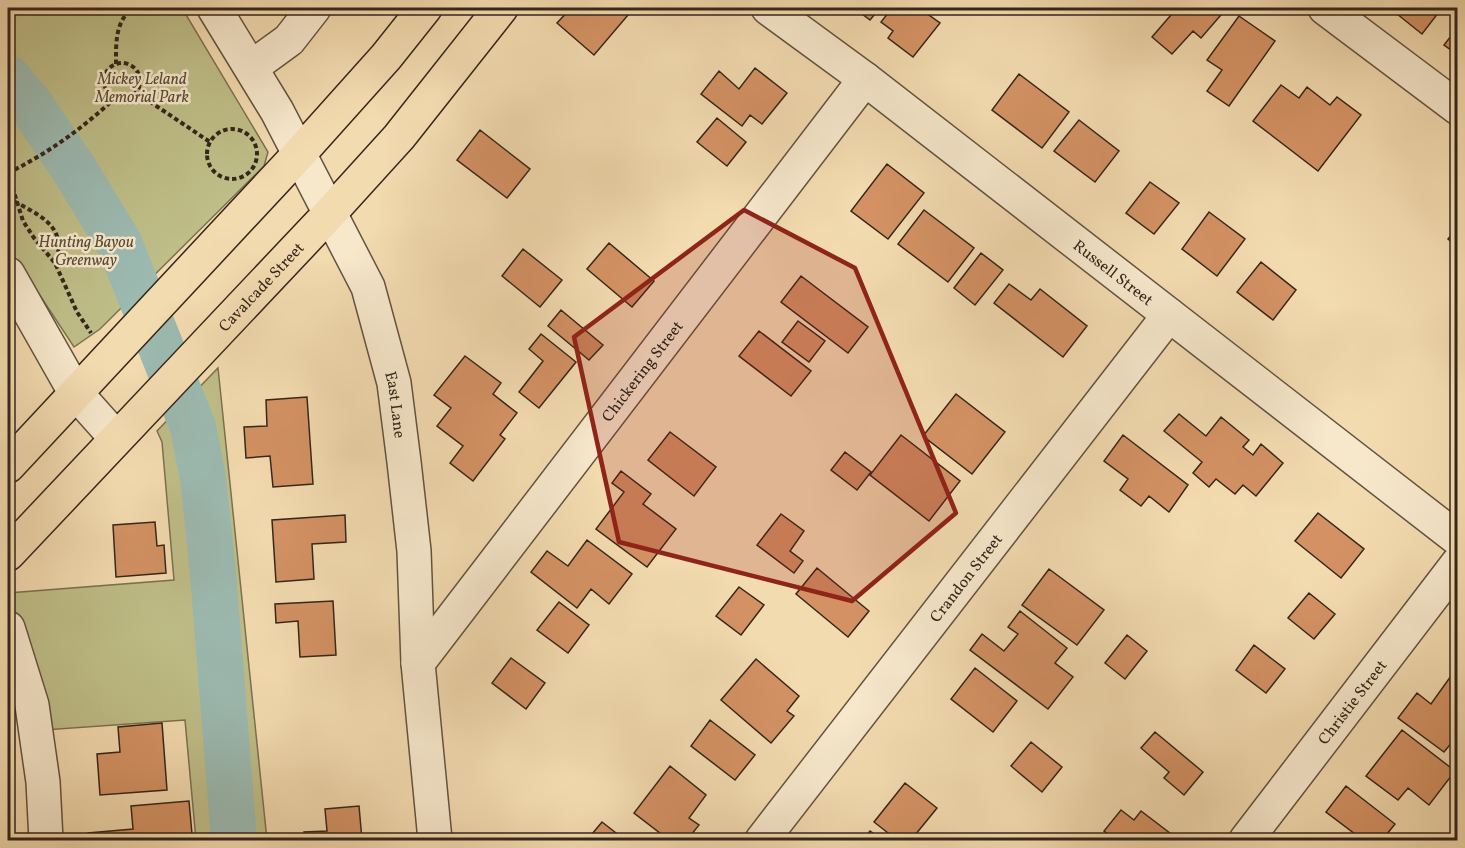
<svg xmlns="http://www.w3.org/2000/svg" width="1465" height="848" viewBox="0 0 1465 848" font-family="Vollkorn,serif">
<style>
.green{fill:#bfbe88;stroke:#7a7251;stroke-width:1.5}
.lines{fill:none;stroke-linecap:round;stroke-linejoin:round}
.river{stroke:#9cbab1;stroke-width:46}
.building{fill:#d49264;stroke:#34261a;stroke-width:1.5}
.minor-casing{stroke:#645340;stroke-width:36}
.major-casing{stroke:#34261a;stroke-width:36}
.path{stroke:#34261a;stroke-width:4;stroke-dasharray:4.5 3;stroke-linecap:butt}
.minor{stroke:#f7e8cc;stroke-width:33}
.major{stroke:#f3dbb0;stroke-width:33}
.marked{fill:#8f2418;fill-opacity:0.2;stroke:#8f2418;stroke-width:4.5;stroke-linejoin:round}
.labels{text-anchor:middle;stroke-width:5;stroke-linejoin:round;paint-order:stroke}
.park-label{font-size:16px;font-style:italic;fill:#574c36;stroke:#f7e8cc}
.street-label{font-size:16px;fill:#34261a;stroke:#f7e8cc}
</style>
<rect width="100%" height="100%" fill="#f3dbb0"/>
<filter id="stains"><feTurbulence type="fractalNoise" baseFrequency=".00333" numOctaves="4"/><feColorMatrix values="0 0 0 0 .2 0 0 0 0 .09 0 0 0 0 .02 0 0 0 .5 -.17"/></filter>
<radialGradient id="worn" r=".72"><stop offset=".6" stop-color="#630" stop-opacity="0"/><stop offset="1" stop-color="#630" stop-opacity=".3"/></radialGradient>
<path class="green" d="M8 8H182L268 152 264 166 100 329 74 347 8 247Z
M218 368 267 840H196L185 720 44 730 8 593 174 580 162 442 157 431Z"/>
<g class="lines">
<path class="river" d="M8 78 29 103 74 169 119 243 193 427 203 478 213 573 234 840"/>
</g>
<path class="building" d="M571 8H634L594 55 557 23Z
M854 8H880L870 20Z
M892 8H919L940 23 913 57 888 38 893 31 881 22Z
M1177 8H1227L1201 38 1193 31 1172 54 1152 37Z
M1402 8H1442L1422 34 1397 14Z
M1239 16 1275 41 1229 106 1207 91 1222 70 1207 60Z
M1458 27V55L1444 45Z
M755 68 787 93 762 124 750 115 742 126 701 94 719 71 739 89Z
M1019 74 1069 112 1042 148 992 110Z
M1281 85 1299 98 1307 87 1330 105 1337 97 1361 115 1318 171 1253 121Z
M717 118 746 142 727 166 697 142Z
M1079 120 1119 151 1095 182 1054 151Z
M480 130 530 169 507 198 457 160Z
M887 164 924 193 888 239 851 211Z
M1150 182 1179 203 1154 234 1126 213Z
M924 210 974 248 948 282 898 244Z
M1209 212 1245 239 1217 276 1182 249Z
M1458 228V248L1448 239Z
M609 243 654 281 632 307 587 269Z
M523 249 562 280 540 307 502 276Z
M981 253 1003 270 975 305 954 288Z
M1261 262 1296 290 1273 320 1237 292Z
M801 276 868 327 848 353 781 302Z
M1009 284 1031 300 1040 289 1087 326 1063 357 994 303Z
M561 310 603 345 589 360 548 326Z
M798 321 825 341 809 362 782 342Z
M759 331 811 371 791 396 739 356Z
M541 334 576 362 539 408 519 392 543 361 529 349Z
M465 356 501 383 493 394 517 413 500 435 505 439 473 481 450 463 463 446 437 426 451 408 434 395Z
M956 394 1005 432 972 474 923 436Z
M307 397 313 484 273 487 270 456 246 458 244 427 267 426 266 400Z
M1179 414 1206 436 1221 417 1249 440 1243 447 1253 455 1261 444 1283 463 1256 496 1243 485 1235 494 1216 479 1209 487 1193 473 1202 462 1164 431Z
M670 432 716 467 694 496 648 460Z
M901 435 960 481 929 521 870 475Z
M1123 435 1188 485 1169 512 1149 496 1141 506 1120 490 1128 479 1104 461Z
M845 452 871 472 857 490 831 470Z
M621 471 651 494 643 504 676 529 647 567 596 529 624 492 612 483Z
M1318 513 1364 549 1341 578 1295 541Z
M781 514 804 531 790 551 803 561 794 573 757 545Z
M345 515 346 542 312 544 314 579 276 582 272 520Z
M155 522 157 546 164 545 166 573 116 577 113 525Z
M587 540 632 574 609 604 591 589 577 608 531 572 547 551 568 566Z
M817 568 869 611 848 637 796 594Z
M1049 569 1104 610 1077 645 1022 605Z
M739 587 764 605 741 635 716 616Z
M1309 593 1335 614 1314 639 1288 618Z
M333 601 336 655 300 657 298 621 276 623 275 604Z
M559 602 589 625 568 653 537 630Z
M1020 611 1067 648 1055 663 1073 677 1048 709 970 650 982 634 1004 651 1018 634 1008 627Z
M1127 635 1147 651 1125 679 1105 663Z
M1254 645 1285 669 1266 693 1236 670Z
M511 658 545 683 526 709 492 683Z
M756 659 799 696 787 711 794 716 771 743 721 700Z
M975 668 1017 701 993 732 951 699Z
M1451 676 1458 680V735L1444 752 1398 718 1417 693 1431 704Z
M710 720 755 755 735 780 691 746Z
M162 723 167 790 100 795 97 754 120 752 118 727Z
M1402 730 1455 771 1429 805 1408 788 1398 800 1366 776Z
M1155 732 1203 772 1184 795 1164 778 1169 772 1141 748Z
M1031 742 1062 767 1042 792 1011 766Z
M670 766 706 795 689 818 699 825 687 840H669L634 813Z
M905 783 937 808 911 840H897L874 822Z
M1346 786 1395 824 1382 840H1363L1326 812Z
M189 801 192 834 168 836 169 840H88V833L133 829 131 806Z
M359 806 362 840H305L304 832 327 831 325 809Z
M1121 810 1134 820 1141 811 1175 837 1173 840H1116L1104 831Z
M602 822 625 840H587Z
M870 831 883 840H863Z"/>
<g class="lines">
<defs>
<g id="minor">
<path id="s1" d="M214 8 277 111 368 287 394 383 404 462 414 551 418 663 435 840"/>
<path id="s2" d="M768 8 865 79 1458 539"/>
<path d="M1325 8 1458 108"/>
<path d="M252 67 289 40 314 8"/>
<path d="M8 274 75 392 116 438"/>
<path d="M8 628 32 705 43 782 46 840"/>
<path id="s3" d="M418 663 865 79"/>
<path id="s4" d="M762 840 1169 315"/>
<path id="s5" d="M1246 840 1458 563"/>
</g>
<g id="major">
<path d="M8 466 300 153 386 57 425 8"/>
<path id="s6" d="M8 554 330 213 399 137 501 8"/>
</g>
</defs>
<use href="#minor" class="minor-casing"/>
<use href="#major" class="major-casing"/>
<path class="path" d="M104 81a18 18 0 1 1 36 0a18 18 0 1 1-36 0Z
M116 64C116 43 115 21 133 8
M137 93 210 142
M207 154a25 25 0 1 1 50 0a25 25 0 1 1-50 0Z
M8 173 23 221 34 238 55 263 77 312 91 333
M8 173C47 154 83 128 115 98
M8 198C34 213 70 224 55 263"/>
<use href="#minor" class="minor"/>
<use href="#major" class="major"/>
</g>
<path class="marked" d="M744 210 855 268 956 513 852 601 619 542 574 337Z"/>
<g class="labels">
<g class="park-label">
<text x="142" y="84">Mickey Leland<tspan x="142" dy="18">Memorial Park</tspan></text>
<text x="86" y="247">Hunting Bayou<tspan x="86" dy="18">Greenway</tspan></text>
</g>
<g class="street-label">
<text dy="6" stroke="none"><textPath href="#s2" startOffset="435">Russell Street</textPath></text>
<text dy="6" stroke="none"><textPath href="#s6" startOffset="368">Cavalcade Street</textPath></text>
<text dy="6" stroke="none"><textPath href="#s3" startOffset="368">Chickering Street</textPath></text>
<text dy="6" stroke="none"><textPath href="#s1" startOffset="440">East Lane</textPath></text>
<text dy="6" stroke="none"><textPath href="#s4" startOffset="332">Crandon Street</textPath></text>
<text dy="6" stroke="none"><textPath href="#s5" startOffset="174">Christie Street</textPath></text>
</g>
</g>
<rect width="1465" height="848" fill="none" stroke="#f3dbb0" stroke-width="30"/>
<rect x="9" y="9" width="1447" height="830" fill="none" stroke="#34261a" stroke-width="3"/>
<rect x="15" y="15" width="1435" height="818" fill="none" stroke="#34261a" stroke-width="1.5"/>
<rect width="100%" height="100%" filter="url(#stains)"/>
<rect width="100%" height="100%" fill="url(#worn)"/>
</svg>
